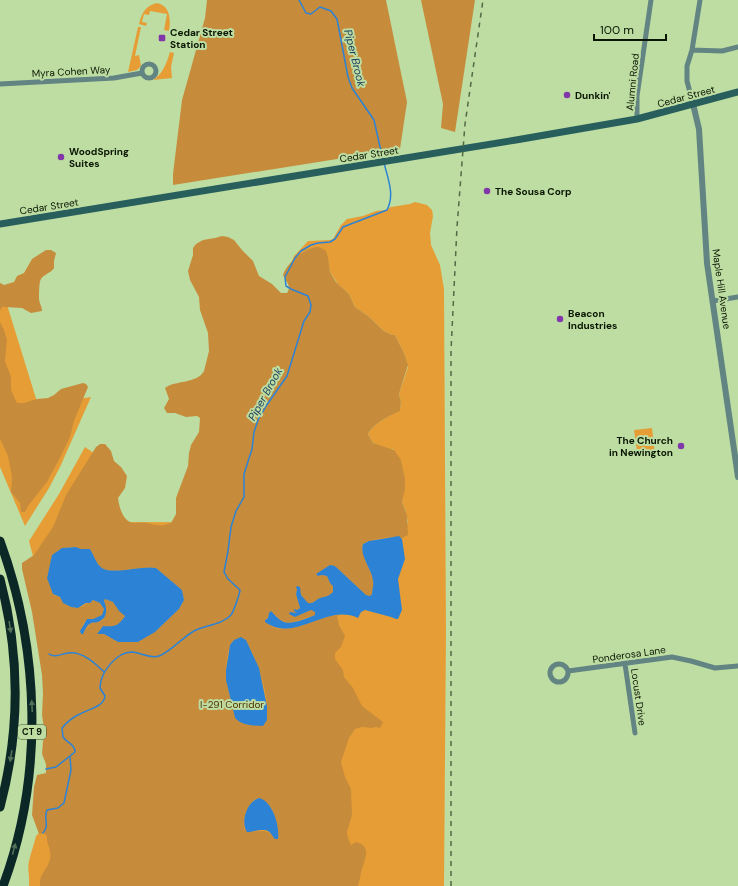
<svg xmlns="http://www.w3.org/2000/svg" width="738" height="886" viewBox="0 0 738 886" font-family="'DM Sans',sans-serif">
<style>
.green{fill:#e69d35}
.forest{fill:#c78c3b;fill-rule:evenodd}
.water{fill:#2c83d6}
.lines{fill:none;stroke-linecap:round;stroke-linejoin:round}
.stream{stroke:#2c83d6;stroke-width:1.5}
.minor{stroke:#628482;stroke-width:5}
.tertiary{stroke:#628482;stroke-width:6}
.secondary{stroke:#285f5d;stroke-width:7}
.motorway{stroke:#0b2827;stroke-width:9}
.rail{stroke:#566a46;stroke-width:1.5;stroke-dasharray:5 5;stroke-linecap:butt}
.oneway{fill:#527058}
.poi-dot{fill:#8137a9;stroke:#bddda2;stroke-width:1.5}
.labels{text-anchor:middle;stroke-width:4;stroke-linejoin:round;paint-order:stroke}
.shield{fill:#bddda2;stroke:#405132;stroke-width:1}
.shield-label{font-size:9px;font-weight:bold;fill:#0a1502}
.poi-label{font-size:10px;font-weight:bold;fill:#0a1502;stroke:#bddda2;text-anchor:start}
.street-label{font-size:10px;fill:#0a1502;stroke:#bddda2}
.park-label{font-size:10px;fill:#4f3102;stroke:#bddda2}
.water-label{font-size:11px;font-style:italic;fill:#193a5c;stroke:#bddda2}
</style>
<rect width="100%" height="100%" fill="#bddda2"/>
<path class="green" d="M157 3C170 5 171 20 169 31L164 30 167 14 150 11 149 15 144 14 142 22 147 23 146 26 139 24C142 13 145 6 157 3Z
M138 27H141L135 56 139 55 141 66 137 70 128 72Z
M170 52 174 53 171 67 172 78 153 80C163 74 167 62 170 52Z
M415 202 427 205 432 210 433 216 430 233 431 245 440 265 444 289 446 633 444 886H29C30 877 27 869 29 861 31 852 34 845 36 836L39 833 46 804 53 632 29 541 59 494 85 447 118 470V522L408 523 406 512 402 502 405 481 401 462 393 449H387L373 443 368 434C373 424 390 415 400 410L401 402 399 394 408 367 404 353 395 335H392L384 331 368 316 355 307 349 294 338 284 330 272 327 254C305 247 308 248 291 263L294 256 308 241 330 240 333 239 341 225 347 219 363 216 376 211 385 210 391 207 410 204Z
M0 282 38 405 91 397 60 467 49 488 25 526 0 467Z
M652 428 655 455 638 458 634 430Z"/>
<path class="forest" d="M207 0H386L407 102 400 149 173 185V174L182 100 205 18Z
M421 0H475L455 132 441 128 443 104Z
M222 236 228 237 234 240 242 250 253 261 259 276 272 284 281 293H287C292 286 286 282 283 275 287 263 304 248 317 247 320 247 323 249 326 251L328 257 330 272 336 282 349 294 355 307 368 316 384 331 392 335H395L404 353 408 365 399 394 401 402 400 411C390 415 373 424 368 434L373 443 394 450 401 460 405 479V489L402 502 407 515 408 535 402 538C395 535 369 539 363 544 359 556 372 569 373 581 374 585 372 589 372 594L370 596 366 595 335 566H329L316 575 318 576 322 575 327 576 330 583 334 586 333 592C329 597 326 596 320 598 315 600 314 604 308 603L301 595V592L296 588 297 590 296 594 300 608 297 610 294 609V611L298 613 291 614 295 617 311 610 315 612V615C310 617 305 618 299 620 287 625 282 622 273 613L269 614 268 618 265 619V621C282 641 316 617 337 615L339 625 345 636 341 647 335 653V659L343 670 344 677 353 688 362 706 383 722 380 728 376 727 371 728 362 727 355 729 349 738 341 762 345 777 351 789 352 815 347 832 348 838 351 845 356 842C372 846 365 859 362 869 360 875 360 881 358 886H40C39 873 47 871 50 859 52 850 46 844 47 836L44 833 39 834 32 815 34 787 37 775 46 773V764L42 754 43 741 45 735 42 715 43 693 42 675 32 612 22 569V563L34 555 53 527 66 495 96 447 100 444H105L111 451 114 461 121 467 127 476 125 488 118 498C119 507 123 522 134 523 138 523 142 522 146 523 157 525 160 527 171 523L176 514V498L188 466 189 453 191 445 199 432 200 418 197 416 186 417 175 413H167L164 408 169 399 165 388C175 380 197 384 204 371L209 351 208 333 200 310 199 297 190 280 188 271 193 255V248L196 244 203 240 215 238ZM76 547 81 549H90C94 555 96 564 102 568 112 575 143 565 156 568L182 590 184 600 179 609 157 630 138 642H118L104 634H97L101 628C114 624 116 630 125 615L120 612 113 602 105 599 104 602C107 608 108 616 101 621 98 622 94 622 91 623L82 634 80 633 83 624 87 619H93L102 615 104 609 100 603 93 600 90 603C86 603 85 606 81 607 72 609 63 605 60 597L54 595 47 577C53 558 50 547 76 547ZM244 638C253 648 269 695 267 709 266 714 262 721 259 726 251 725 241 724 235 718 229 692 222 672 230 645ZM257 798C261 801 265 802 269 805 275 811 278 829 278 837L272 836C265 826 255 835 245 830 241 820 247 804 257 798Z
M46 250H51L56 253 54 261V268C51 273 44 274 41 279 39 281 39 295 39 298 39 303 42 306 42 311L31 313 22 308 4 307H2L0 311V283L4 285 14 282 17 276 24 273 32 259Z
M0 322 4 330 7 340 5 361 11 377V390L17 403H24L37 399 48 398 54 395 61 389 83 383 86 384 88 387 74 421 70 437 61 456 47 482 28 506 25 512H21L20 503 11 492 12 477 8 456 0 439Z"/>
<path class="water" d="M399 536 402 539 405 559 398 579 402 610 398 619H396L391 617 365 610 361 612 358 618C326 603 296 644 265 622V620L268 618 269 613 271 611C275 615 279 620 284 622 291 625 308 618 315 615V612L311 610 295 617 289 614 290 612 297 613 294 611V609L297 610 300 608 296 594 297 590 296 587 297 586 300 587 301 595 308 603C314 604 315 600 320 598 326 596 328 597 333 592V586L330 583 327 576 322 575 318 576 316 574 330 565 335 566 366 595 370 596 372 594C372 589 374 586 373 581 372 569 359 556 363 544L369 541Z
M76 547 81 549H90C94 555 96 564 102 568 112 575 143 565 156 568L182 590 184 600 179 609 155 632 138 642H118L104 634H97L103 626C115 627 118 626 125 616L119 611 113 602 105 599 104 601C107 608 108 617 100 621 97 623 94 622 91 623 87 625 85 630 83 634H81L80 631 87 619H93L102 615 104 609 100 603 93 600 90 603H86L78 608 71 607 63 603 60 597 53 594 47 578 52 555 62 548Z
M241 637 246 640 259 668 267 706V720L263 726C254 726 241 725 235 718L226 680V670L230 645 234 640Z
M259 798C273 801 280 827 278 839H275C273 837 271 833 268 831 262 828 253 832 247 832 240 822 247 801 259 798Z"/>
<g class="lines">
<path class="stream" d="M299 0 306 13 311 14 320 7 331 11 337 19 348 77 352 88 374 120 383 160
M49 654C55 658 61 654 68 653 82 651 95 663 104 672
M46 769 56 767 75 752C75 744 67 743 63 737L62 728C67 722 73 717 80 714 88 709 104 707 105 696L100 688C100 673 116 652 132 652 142 653 150 659 159 656 169 653 183 637 194 631 205 625 222 625 231 615 233 613 240 593 240 590L228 579 224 572 228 551 231 527 236 511 244 497V474L252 449 254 432 258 420 266 406 287 376 304 321 310 312 311 305 308 296 291 289 286 286 285 277 295 258 301 251 311 245 318 243 330 242 335 239 343 227 387 210C395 195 388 179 384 163
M43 833C50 826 43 818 47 810L58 808 64 803 71 770 70 757"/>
<path class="minor" d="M692 50 722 51 738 47
M142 71a7 7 0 1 1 14 0a7 7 0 1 1-14 0Z
M0 84 114 78 142 73
M693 104 687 81V66L692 50 700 0
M637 119V96L651 0
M713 301 738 297
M625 664 635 733
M550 673a9 9 0 1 1 18 0a9 9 0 1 1-18 0Z
M568 671 672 657 691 661 715 668 738 666"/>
<path class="tertiary" d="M693 104 699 129 707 263 738 477"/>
<path class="secondary" d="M0 224 516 140 637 119 738 92"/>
<path class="motorway" d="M0 541C40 650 44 776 3 886
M0 579C20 654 20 732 0 807"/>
<path class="rail" d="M451 886V351L457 227 465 124 483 0"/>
</g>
<defs><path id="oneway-solid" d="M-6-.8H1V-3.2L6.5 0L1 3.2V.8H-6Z"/></defs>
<g class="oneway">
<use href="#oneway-solid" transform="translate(10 627) rotate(81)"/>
<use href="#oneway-solid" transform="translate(32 706) rotate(-93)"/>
<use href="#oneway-solid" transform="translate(11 756) rotate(99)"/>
<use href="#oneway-solid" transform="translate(14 849) rotate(-75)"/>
</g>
<g class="poi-dot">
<rect x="158" y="34" width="8" height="8" rx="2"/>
<circle cx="567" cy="95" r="4"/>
<circle cx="61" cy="157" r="4"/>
<circle cx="487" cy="191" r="4"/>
<circle cx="560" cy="319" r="4"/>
<circle cx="681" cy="446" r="4"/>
</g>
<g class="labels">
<rect class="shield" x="18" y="725" width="28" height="14" rx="3"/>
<g class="shield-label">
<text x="32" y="735">CT 9</text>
</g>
<g class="poi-label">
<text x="170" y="36">Cedar Street<tspan x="170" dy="12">Station</tspan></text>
<text x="575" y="99">Dunkin'</text>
<text x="69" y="155">WoodSpring<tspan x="69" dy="12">Suites</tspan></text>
<text x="495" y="195">The Sousa Corp</text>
<text x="568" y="317">Beacon<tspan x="568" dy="12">Industries</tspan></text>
<text x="673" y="444" text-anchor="end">The Church<tspan x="673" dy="12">in Newington</tspan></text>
</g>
<g class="street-label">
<text transform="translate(71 71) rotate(-3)" y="4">Myra Cohen Way</text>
<text transform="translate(632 82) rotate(-84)" y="4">Alumni Road</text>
<text transform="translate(686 96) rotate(-15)" y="4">Cedar Street</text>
<text transform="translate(369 154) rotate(-9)" y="4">Cedar Street</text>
<text transform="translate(49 206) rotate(-9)" y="4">Cedar Street</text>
<text transform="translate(722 289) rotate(82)" y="4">Maple Hill Avenue</text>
<text transform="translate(629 654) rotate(-8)" y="4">Ponderosa Lane</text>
<text transform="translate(639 697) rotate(82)" y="4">Locust Drive</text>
</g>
<g class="park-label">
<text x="232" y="708">I-291 Corridor</text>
</g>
<g class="water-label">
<text transform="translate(355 58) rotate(76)" y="4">Piper Brook</text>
<text transform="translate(265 394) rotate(-61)" y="4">Piper Brook</text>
</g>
</g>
<path d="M594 34v6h72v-6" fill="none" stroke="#0a1502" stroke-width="2"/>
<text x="600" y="34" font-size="12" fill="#0a1502" stroke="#bddda2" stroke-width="3" paint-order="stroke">100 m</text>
</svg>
